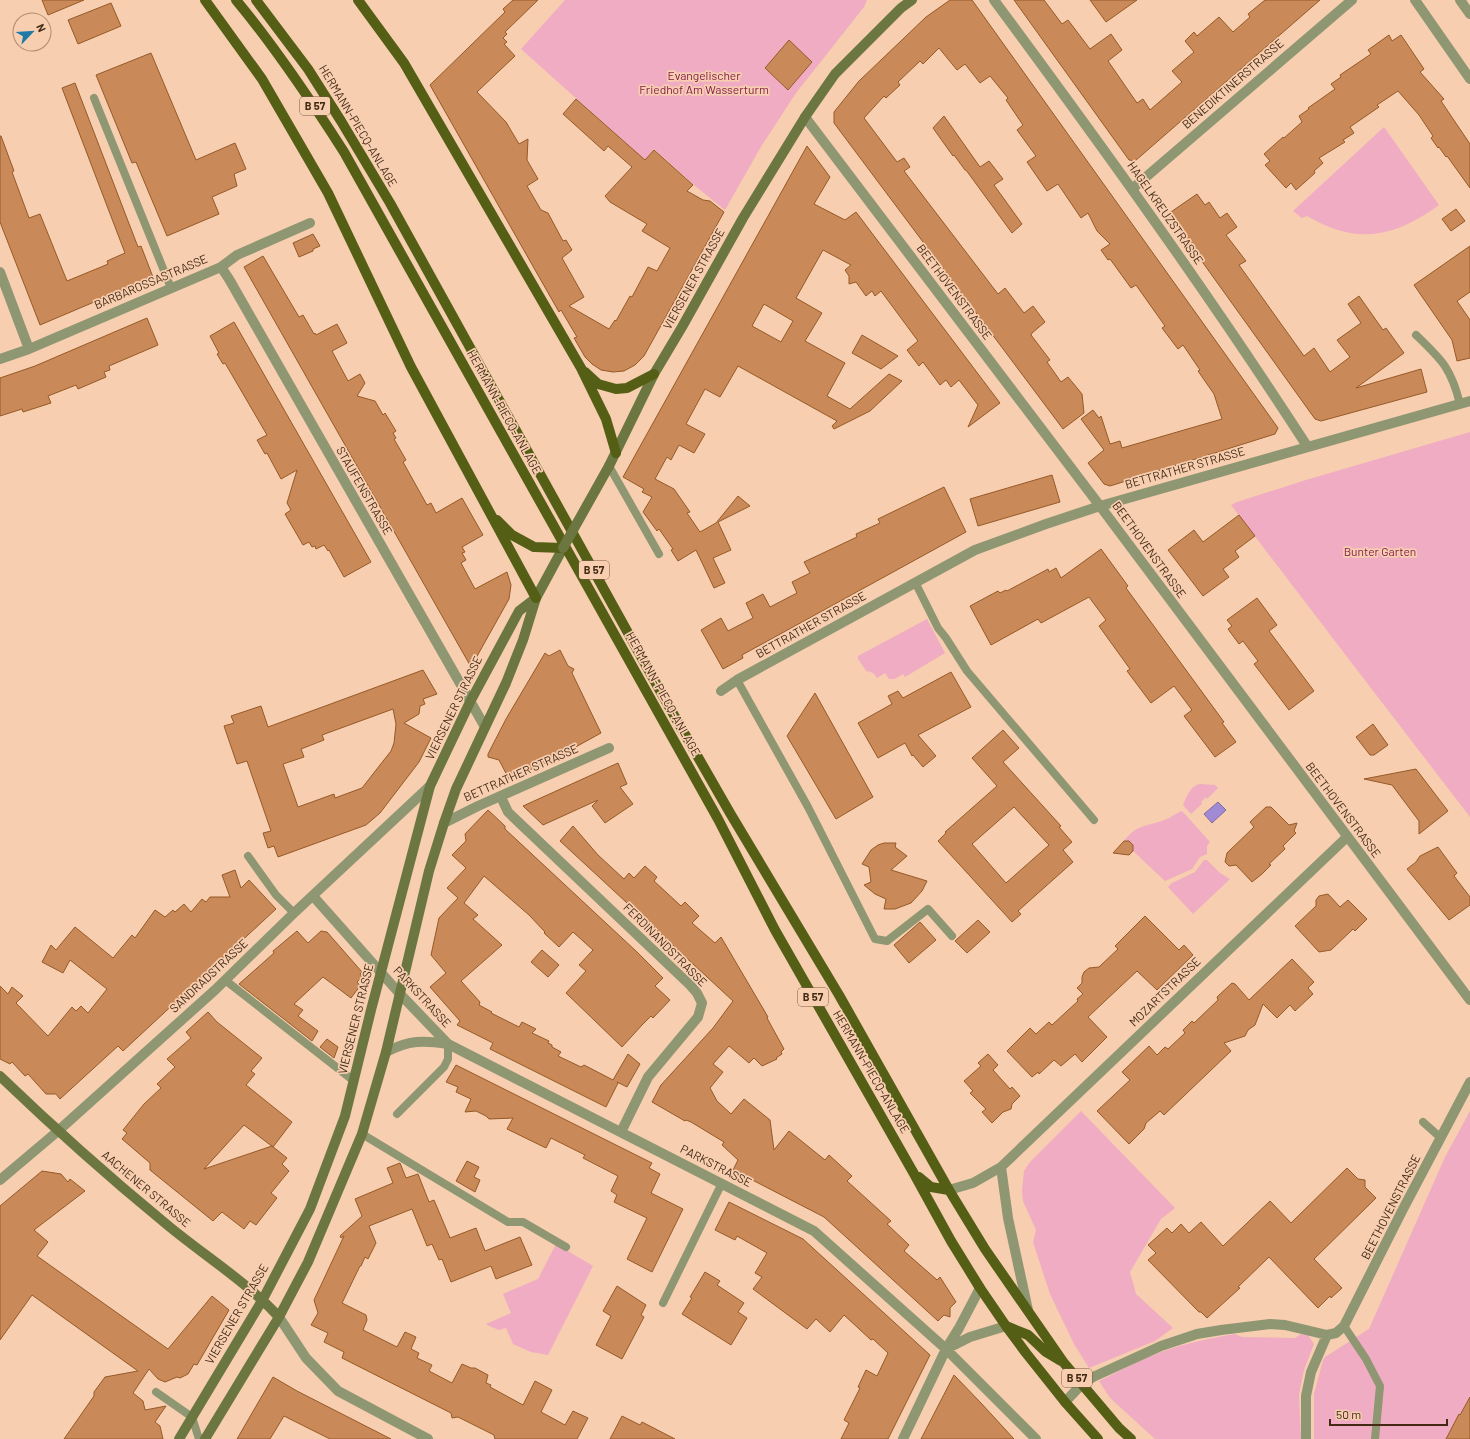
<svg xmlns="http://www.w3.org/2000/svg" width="1470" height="1439" viewBox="0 0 1470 1439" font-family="Barlow,sans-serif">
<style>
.green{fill:#efacc2}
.water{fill:#a089d5;stroke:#846c9b}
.building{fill:#c98958;stroke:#965a27;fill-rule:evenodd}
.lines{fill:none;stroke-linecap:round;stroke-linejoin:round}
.lane{stroke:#8e9672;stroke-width:8}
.street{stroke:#8e9672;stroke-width:10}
.secondary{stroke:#6c7640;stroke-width:10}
.primary{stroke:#545e14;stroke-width:10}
.secondary-bridge{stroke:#6c7640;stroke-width:10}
.labels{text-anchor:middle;stroke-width:3.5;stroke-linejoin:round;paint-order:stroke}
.shield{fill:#f7ceb0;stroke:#7a5b44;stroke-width:1}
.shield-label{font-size:11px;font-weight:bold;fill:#442a15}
.park-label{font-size:12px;fill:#7f1849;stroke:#f7ceb0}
.street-label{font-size:12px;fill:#442a15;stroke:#f7ceb0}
</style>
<rect width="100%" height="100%" fill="#f7ceb0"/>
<path class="green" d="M565 0H867L864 7 796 93 762 145 725 210 694 185 654 149 645 160 521 49Z
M1384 127 1439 205C1394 238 1356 245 1307 216L1302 218 1293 211Z
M1470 432V817L1354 666 1231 505 1237 502 1306 480Z
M927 619 945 653 905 677 903 674 895 679H889L885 673 877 678 874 674 869 671 867 672 858 659V656Z
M1200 784 1215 785 1218 788 1207 799 1206 797 1201 802 1202 804 1191 814 1183 805C1187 796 1190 786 1200 784Z
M1181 811 1183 812 1210 842 1207 846V854L1200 857 1192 869 1165 881 1133 851V845L1129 841H1124C1138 822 1151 827 1169 818 1173 816 1177 813 1181 811Z
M1204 860H1207L1220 873 1230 879 1193 914 1168 887 1172 883 1195 872Z
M1081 1111 1175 1208 1161 1219 1130 1272 1136 1294 1173 1328 1155 1341 1089 1368 1074 1344 1050 1294 1033 1242 1036 1230 1023 1201 1022 1191 1024 1171 1030 1162Z
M1470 1111V1439H1314V1394L1323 1360 1325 1357 1369 1329 1445 1157Z
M556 1244 593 1266 548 1355 531 1352 513 1344 506 1328 499 1330 489 1326 486 1324 511 1313 503 1294 538 1279Z
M1235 1334 1242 1337 1295 1338 1301 1334 1308 1335 1314 1344 1304 1370 1299 1395 1301 1439H1155L1110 1398 1099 1381C1120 1371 1141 1359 1164 1351 1187 1343 1211 1338 1235 1334Z"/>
<path class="water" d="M1218 802 1226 810 1212 823 1204 814Z"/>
<path class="building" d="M42 0H84L48 15Z
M513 0H538L505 32 507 34 503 38 507 42 504 44 515 56 477 92 506 122 519 144 528 139 527 160 538 179 527 186 541 210 548 213 563 241 566 240 572 250 562 258 584 297 569 306 609 329 615 320 616 321 630 296 632 297 648 267 657 271 670 248 642 231 647 224 610 202 605 196 632 167 608 146 604 151 563 114 576 99 645 160 654 150 693 185 687 191 703 200 710 201 724 212 644 356 635 365 624 371 613 372 601 370 592 364 585 357 574 338 577 337 561 310 559 312 430 85 505 12 503 9Z
M950 0H972L1278 428 1275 434 1110 486 1104 484 1088 463 1104 450 1081 419 1093 410 1099 418 1101 416 1110 444 1120 441 1122 448 1222 419 1214 394 1198 371 1200 370 1183 345 1178 349 1162 328 1165 326 1136 285 1131 288 1110 259 1108 260 1101 250 1110 244 1097 231 1088 213 1081 218 1058 184 1047 191 1027 162 1036 156 1017 130 1023 125 1006 100 1008 98 990 76 980 83 965 64 957 70 939 48 923 64 920 61 898 82 900 85 886 98 884 96 864 118 897 162 904 158 910 167 904 171 998 294 1005 288 1024 313 1033 306 1045 322 1032 333 1031 335 1050 360 1047 362 1061 382 1068 377 1082 394 1084 413 1063 429 834 123V112L859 81 926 17Z
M1014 0H1044L1062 24 1068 20 1090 49 1111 34 1122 50 1108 61 1137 103 1143 99 1150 110 1182 82 1172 71 1194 52 1185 41 1194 32 1197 36 1219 17 1233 32 1250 17 1248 14 1265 0H1320L1135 161 1129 160Z
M1090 0H1137L1106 22Z
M111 3 121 26 78 44 68 20Z
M1389 35 1392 41 1401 35 1424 69 1420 72 1444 99 1441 101 1470 144V188L1447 156 1446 157 1439 147 1438 148 1431 138 1433 136 1419 115 1398 91 1377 105 1379 107 1350 127 1354 133 1343 140 1345 142 1319 158 1323 163 1314 171 1315 173 1296 190 1291 183 1286 188 1265 165 1270 161 1264 154 1283 137 1284 138 1302 122 1299 116 1309 109 1308 108 1335 89 1331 84 1341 77 1340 75 1371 54 1368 50Z
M789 40 812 62 788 90 765 68Z
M151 53 196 160 235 143 246 169 234 174 237 186 212 197 219 214 167 236 136 162 132 163 96 75Z
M75 83 138 247 141 246 153 277 40 325 0 222V136H1L14 171 12 172 29 218 40 214 67 281 101 267 108 264 107 261 125 253 62 88Z
M944 116 980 167 989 161 1003 179 994 185 1022 224 1012 233 966 170H965L954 155 953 156 933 128Z
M807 146 830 177 814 204 845 220 856 212 1000 403 968 427 978 405 959 380 951 387 946 380 940 385 923 362 919 366 907 350 918 341 881 291 875 296 872 291 866 296 856 282 849 284V276L845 270 851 265 823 250 796 298 822 313 805 341 845 363 827 396 850 409 889 374 902 381 870 411 834 429 832 426 837 421 738 366 720 397 705 389 686 424 705 434 694 453 679 445 671 460 667 457 655 479 674 489 690 512 687 513 700 532 716 523 738 496 750 506 718 522 731 550 713 558 725 583 714 588 696 550 678 561 671 550 673 549 659 529 657 531 643 512 652 497 642 492 644 489 623 477ZM764 304 793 321 781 342 752 326Z
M1197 194 1205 205 1209 202 1220 218 1227 213 1237 227 1226 235 1246 261 1239 265 1304 356 1314 348 1330 372 1350 357 1337 340 1361 323 1348 304 1359 296 1383 330 1386 328 1404 353 1356 388 1421 369 1427 392 1321 421 1315 419 1168 214Z
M1456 209 1465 221 1451 231 1442 219Z
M313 234 320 246 313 249V251L299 257 293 243Z
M1470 246V292L1457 301 1470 320V358L1457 361 1452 340 1414 285Z
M263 256 299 317 303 315 314 334 315 333 316 335 337 324 347 343 332 351 348 381 360 374 365 383 357 396 375 401 383 415 385 413 396 431 393 433 396 438 394 439 406 460 403 462 427 505 431 503 436 513 462 498 483 535 462 547 465 552 462 553 466 560 461 563 475 589 507 572 511 585 509 599 471 667 244 267Z
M147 318 158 345 109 366 110 370 104 372 106 377 78 389 76 385 48 396 51 403 23 412 22 409 0 416V378L35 366Z
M234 322 371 562 344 577 329 550 328 551 324 545 316 549 315 546 312 547 309 542 303 545 285 514 291 510 287 503 297 470 281 479 267 453 265 454 257 440 267 435 225 363 223 364 217 354 219 353 210 336Z
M862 335 898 356 881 369 852 353Z
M1052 475 1060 502 978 526 970 499Z
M944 487 966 532 742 655 743 658 723 669 701 630 721 618 728 631 753 618 746 603 763 594 770 607 797 593 792 582 810 573 804 562 857 537 856 534 880 523 878 519Z
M1239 515 1255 536 1235 551 1239 557 1223 569 1229 577 1203 596 1168 550 1194 530 1203 542Z
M1101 549 1128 586 1126 588 1224 722 1222 723 1236 742 1215 757 1184 716 1192 710 1174 686 1151 703 1127 671 1130 669 1099 626 1106 620 1089 597 1041 623 1038 619 991 645 970 606 998 591 1000 593 1006 590 1007 591 1048 569 1049 572 1056 568 1061 578Z
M1257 598 1277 625 1269 631 1314 691 1289 710 1254 664 1258 661 1243 641 1239 644 1228 629 1232 626 1227 620Z
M560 650 568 666 574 669 572 673 601 733 552 760 509 779 499 760 488 757V754L506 719 545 653 549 656Z
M423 670 437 694 423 699 425 704 420 706 419 714 404 723 431 738 419 762 380 813 366 825 278 857 274 846 268 848 263 833 271 831 247 761 237 764 224 726 234 723 231 716 261 706 268 727ZM393 709 396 724 394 743 391 751 362 788 335 798 334 794 298 807 283 764 304 757 301 749 324 740 322 735Z
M951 672 971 707 918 735 936 756 923 767 913 755 912 756 905 743 878 758 858 723 892 704 888 696 898 691 903 698Z
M815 693 873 797 836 819 787 736Z
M1373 724 1388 745 1374 755H1370L1356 737Z
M1003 730 1019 748 1003 762 1061 826 1059 827 1072 842 1063 850 1073 862 1018 911 1021 914 1012 922 938 841 946 833 945 832 997 786 972 758ZM1014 807 1049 845 1006 883 972 844Z
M618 763 627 784 620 787 633 804 605 823 592 806 598 800 543 825 523 806Z
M1416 769 1448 811 1419 834V821L1392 785 1364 779Z
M1266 807H1271L1289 825 1297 823 1294 831 1296 833 1283 846 1285 849 1269 864 1271 865 1262 874 1252 882 1236 865 1229 866 1225 862 1227 853 1254 827 1250 822Z
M488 810 505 826V829L637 952 663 978 655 986 670 1000 653 1018 651 1016 642 1025 622 1047 566 993 586 971 579 965 593 950 573 932 559 947 544 933 545 932 529 915 484 876 464 903 478 915 473 919 502 945 461 981 480 1002 479 1005 492 1012 491 1013 519 1027 522 1022 536 1029 532 1033 549 1041 548 1043 552 1045V1047L561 1052 558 1056 581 1067 584 1065 613 1080 628 1054 640 1064 627 1087 617 1082 618 1083 606 1107 490 1049 493 1043 457 1025 460 1021 430 987 446 973 431 955 439 918 458 898 447 888 466 868 452 855 466 841 465 834Z
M573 826 598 855 624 879 629 873 634 878 645 866 657 877 654 881 681 906 685 902 699 916 692 923 715 943 721 937 768 1017 767 1018 784 1049 781 1052 782 1054 776 1058 777 1059 762 1066 754 1058 749 1063 729 1046 713 1064 723 1072 710 1088 717 1101 731 1114 744 1099 770 1120 774 1150 789 1131 825 1160 829 1155 852 1176 847 1181 891 1221 887 1224 909 1245 904 1251 937 1280 940 1277 956 1302 950 1308V1317L944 1315 938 1321 824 1217 733 1170 738 1160 722 1145 724 1142 691 1122 686 1120 685 1121 652 1102 661 1085 713 1028 733 1001 560 841Z
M1124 841H1129L1133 845V851L1129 855 1113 853Z
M884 843H896L895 847 907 856 891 870 927 881 922 891 911 903 895 909H884L886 899 875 894 864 885 871 882 869 867 862 864 871 850 878 845Z
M1438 847 1457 873 1454 876 1470 897V905L1449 920 1407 869 1416 862 1420 856Z
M235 870 241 888 249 880 276 909 123 1051 118 1046 60 1099 56 1094H46L28 1074 25 1076 12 1062 10 1064 0 1059V986L8 994 12 987 23 996 16 1003 48 1036 72 1007 76 1011 81 1006 88 1013 107 989 70 960 63 973 42 962 51 945 56 950 75 927 113 958 132 935 135 938 155 910 165 917 173 910 175 912 184 904 191 912 202 899 206 902 210 897H230L222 875Z
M1328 894 1340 907 1348 900 1367 919 1355 931 1353 929 1331 950 1319 952 1295 926 1316 906V900L1319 896Z
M1145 916 1179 950 1184 945 1193 955 1157 990 1137 971 1088 1017 1107 1037 1082 1062 1075 1054 1061 1066 1054 1060 1039 1074 1038 1072 1032 1077 1007 1051 1030 1028 1036 1034 1049 1022 1052 1025 1078 1001 1077 999 1083 994 1077 988 1082 983V977L1084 972 1089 968 1099 967 1118 949 1115 946Z
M978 920 990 932 967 953 955 941Z
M920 922 936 940 909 963 894 945Z
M297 931 308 943 321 931 327 932 362 972 360 974 362 977 357 982 360 986 351 998 323 977 294 1004 303 1010 298 1016 318 1031 312 1041 239 984 274 953 273 951Z
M542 950 559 965 548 977 531 962Z
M1292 959 1314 982 1308 988 1313 994 1295 1011 1290 1005 1277 1018 1263 1004 1255 1025 1248 1030 1245 1036 1224 1043 1231 1051 1164 1115 1160 1111 1146 1123 1144 1129 1129 1144 1097 1111 1130 1080 1122 1072 1149 1046 1157 1055 1165 1047 1168 1049 1185 1033 1183 1030 1192 1021 1194 1023 1218 1000 1217 997 1232 983 1235 984 1249 1000Z
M208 1012 217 1022 262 1058 251 1071 255 1074 246 1085 292 1122 273 1147 244 1125 204 1169 272 1146 287 1158 282 1164 289 1171 271 1193 277 1198 256 1225 250 1221 244 1229 222 1212 213 1221 150 1170V1163L122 1139 127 1133 123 1130 144 1104 161 1088 157 1084 175 1067 167 1059 191 1038 186 1032Z
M327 1039 338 1047 334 1058 320 1047Z
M988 1054 998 1065 993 1070 1010 1089 1012 1087 1020 1096 1012 1104 1011 1109 1003 1112 992 1123 982 1112 986 1109 970 1093 973 1091 964 1081 981 1066 978 1063Z
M456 1065 652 1163 649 1168 660 1174 651 1193 683 1209 652 1272 627 1259 647 1218 614 1202 617 1195 611 1191 618 1176 583 1158 585 1155 551 1138 546 1148 507 1129 513 1118 489 1119 486 1116 476 1111 465 1112 471 1099 456 1092 458 1087 446 1082Z
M467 1161 479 1167 474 1177 480 1180 475 1192 456 1181Z
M400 1163 406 1178 418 1174 429 1202 434 1200 450 1238 476 1228 485 1251 520 1237 532 1265 496 1279 491 1266 451 1282 442 1259 439 1260 432 1244 427 1246 412 1209 369 1226 376 1243 368 1259 365 1257 361 1266H360L342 1303 366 1315 367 1320 363 1330 397 1347 405 1332 416 1337 411 1349 419 1353 417 1358 432 1365 429 1371 452 1383 462 1364 471 1368H475L488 1375 486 1383 491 1385 490 1387 523 1405 535 1381 552 1390 541 1412 565 1425 573 1411 588 1418 577 1439H495L494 1435 458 1417 452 1418 451 1413 342 1358 344 1352 324 1342 328 1333 311 1325 318 1313 314 1300 344 1236 341 1238 340 1236 362 1216 355 1199 393 1183 387 1168Z
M1347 1168 1358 1179 1365 1180V1187L1376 1198 1314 1259 1342 1288 1331 1298 1330 1296 1318 1308 1269 1257 1238 1287 1240 1288 1207 1318 1201 1312H1199L1148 1260 1156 1253 1148 1245 1167 1228 1172 1233 1181 1224 1189 1233 1201 1222 1223 1246 1270 1201 1291 1223Z
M42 1171 61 1174 68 1182 70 1179 85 1191 34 1230 48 1242 37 1256 168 1349 212 1296 229 1310 197 1365 194 1364 188 1374 180 1378 177 1377 165 1382 158 1379 149 1369 133 1393 143 1401 145 1410 166 1406 155 1422 160 1426 163 1439H64L94 1396V1392L105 1377 138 1371 32 1295 0 1340V1206Z
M729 1202 803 1239 930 1355 888 1439H841L849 1423 844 1420 860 1388 858 1387 866 1370 877 1376 888 1353 873 1339 871 1340 844 1315 830 1332 816 1319 807 1329 753 1289 762 1277 755 1273 767 1253 737 1236 735 1240 715 1230Z
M705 1272 720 1281 717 1285 744 1303 738 1312 747 1318 731 1345 682 1314 692 1298 690 1297Z
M617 1286 646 1305 641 1315 644 1317 622 1359 596 1345 611 1316 603 1311Z
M954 1375 981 1403 1014 1439H921Z
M273 1377 297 1391 391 1439H330L284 1416 270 1439H237Z
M1470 1397V1439H1446L1459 1414 1460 1415Z
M622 1416 640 1425 642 1422 675 1439H610Z"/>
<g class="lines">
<path class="lane" d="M94 98 171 288
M1416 335C1442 360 1451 368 1460 404
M609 466 659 554
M915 582 938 628 946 638 967 671 1094 820
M737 680 808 807 875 939 887 941 928 909 952 936
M248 856 276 895 294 913
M225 980 354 1081
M397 1114 444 1067 448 1059V1044
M1423 1122 1441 1138
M362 1134 508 1222H523L566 1247
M663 1303 722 1183
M1344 1326 1366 1359 1380 1386 1375 1439
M156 1392 192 1417 199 1439"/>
<path class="street" d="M994 0C1102 146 1209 294 1307 446
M1415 0 1470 79
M1460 0 1470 14
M805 117 1100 506 1470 1000
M1132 189 1352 0
M221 267 229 279 485 727
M0 272 29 349
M0 359 29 349 221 267 237 255 310 223
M721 691 737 680 975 550 1046 524 1100 506 1470 401
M501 797 508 812 690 985 697 993 702 1003 698 1017 648 1077 621 1132
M444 823 478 806 609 748
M313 896 400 994 448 1044 814 1231 946 1349 1036 1439
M386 1052C409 1040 423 1040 448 1044
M1001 1167 1008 1218 1028 1310
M0 1180 58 1131 215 990 294 913 430 786
M949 1190 973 1183 1001 1167 1347 837
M279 1317 306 1358 338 1391 428 1439
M946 1349 970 1337 1006 1326
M1065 1402 1082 1384 1093 1377 1161 1346 1197 1334 1221 1330 1270 1324 1285 1325 1327 1335 1336 1333 1344 1326 1402 1211 1470 1082
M903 1439 946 1349 959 1328 980 1288
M1306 1439V1396L1311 1372 1327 1335"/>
<path class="secondary" d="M609 466 654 374 682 327 743 218 805 117 835 74 901 8 912 0
M0 1076C53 1127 108 1176 165 1223 203 1255 246 1281 279 1317
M179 1439 263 1299 310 1209 345 1116 371 1010 430 786 470 702 519 611 536 598
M205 1439 279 1317 308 1262 362 1134 386 1052 429 871 444 823 456 789 506 683 523 640 536 598 563 548"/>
<path class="primary" d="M205 0 262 79 328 193 411 367 536 598
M236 0C276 48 310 99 344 152L718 819 775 930 913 1172 951 1241 980 1288 1006 1326 1026 1353 1065 1402 1098 1439
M256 0 308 69 341 121 390 203 663 696 730 813 839 995 949 1190 985 1249 1064 1363 1119 1428 1131 1439
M358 0 404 63 581 368 606 419 616 453
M585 372 598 384 616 389 627 388 654 374
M497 520 512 535 534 547 563 548
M919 1177 931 1187 949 1190
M1006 1326 1028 1335 1046 1352 1061 1361"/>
<path class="secondary-bridge" d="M563 548 609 466"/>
</g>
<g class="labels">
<g class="shield">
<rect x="300" y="97" width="30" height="18" rx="3"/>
<rect x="579" y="561" width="30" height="18" rx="3"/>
<rect x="798" y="988" width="30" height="18" rx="3"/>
<rect x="1062" y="1369" width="30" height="18" rx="3"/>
</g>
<g class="shield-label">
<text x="315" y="110">B 57</text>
<text x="594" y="574">B 57</text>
<text x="813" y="1001">B 57</text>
<text x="1077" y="1382">B 57</text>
</g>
<g class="park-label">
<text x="704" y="80">Evangelischer<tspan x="704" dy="14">Friedhof Am Wasserturm</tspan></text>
<text x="1380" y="556">Bunter Garten</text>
</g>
<g class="street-label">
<text transform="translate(1233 84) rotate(-41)" y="4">BENEDIKTINERSTRASSE</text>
<text transform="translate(358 126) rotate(59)" y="4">HERMANN-PIECQ-ANLAGE</text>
<text transform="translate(1165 213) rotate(55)" y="4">HAGELKREUZSTRASSE</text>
<text transform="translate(694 279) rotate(-61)" y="4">VIERSENER STRASSE</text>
<text transform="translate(151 282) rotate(-23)" y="4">BARBAROSSASTRASSE</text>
<text transform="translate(954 292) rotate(53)" y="4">BEETHOVENSTRASSE</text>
<text transform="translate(504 412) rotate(61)" y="4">HERMANN-PIECQ-ANLAGE</text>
<text transform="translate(1185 468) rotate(-16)" y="4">BETTRATHER STRASSE</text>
<text transform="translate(364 491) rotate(60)" y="4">STAUFENSTRASSE</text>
<text transform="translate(1149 550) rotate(54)" y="4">BEETHOVENSTRASSE</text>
<text transform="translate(811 625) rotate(-29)" y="4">BETTRATHER STRASSE</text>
<text transform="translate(663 694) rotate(61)" y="4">HERMANN-PIECQ-ANLAGE</text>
<text transform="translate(454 708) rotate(-64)" y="4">VIERSENER STRASSE</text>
<text transform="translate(521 773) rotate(-24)" y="4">BETTRATHER STRASSE</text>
<text transform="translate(1343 810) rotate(53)" y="4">BEETHOVENSTRASSE</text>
<text transform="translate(665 945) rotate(45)" y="4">FERDINANDSTRASSE</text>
<text transform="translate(209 976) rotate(-43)" y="4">SANDRADSTRASSE</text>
<text transform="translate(1165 992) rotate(-44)" y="4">MOZARTSTRASSE</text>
<text transform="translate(422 997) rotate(47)" y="4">PARKSTRASSE</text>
<text transform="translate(356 1019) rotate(-76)" y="4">VIERSENER STRASSE</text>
<text transform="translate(871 1072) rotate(60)" y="4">HERMANN-PIECQ-ANLAGE</text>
<text transform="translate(716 1166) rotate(27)" y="4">PARKSTRASSE</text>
<text transform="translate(146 1189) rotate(40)" y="4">AACHENER STRASSE</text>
<text transform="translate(1391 1207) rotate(-63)" y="4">BEETHOVENSTRASSE</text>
<text transform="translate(237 1314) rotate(-60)" y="4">VIERSENER STRASSE</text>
</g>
</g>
<g transform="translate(32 32) rotate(65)"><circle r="19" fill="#f7ceb0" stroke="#af8c72"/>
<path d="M0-3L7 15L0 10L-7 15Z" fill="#2179a8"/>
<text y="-6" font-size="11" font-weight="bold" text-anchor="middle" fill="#442a15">N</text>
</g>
<path d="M1330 1419v6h117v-6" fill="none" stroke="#442a15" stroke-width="2"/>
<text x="1336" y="1419" font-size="12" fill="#442a15" stroke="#f7ceb0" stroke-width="3" paint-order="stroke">50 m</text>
</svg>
